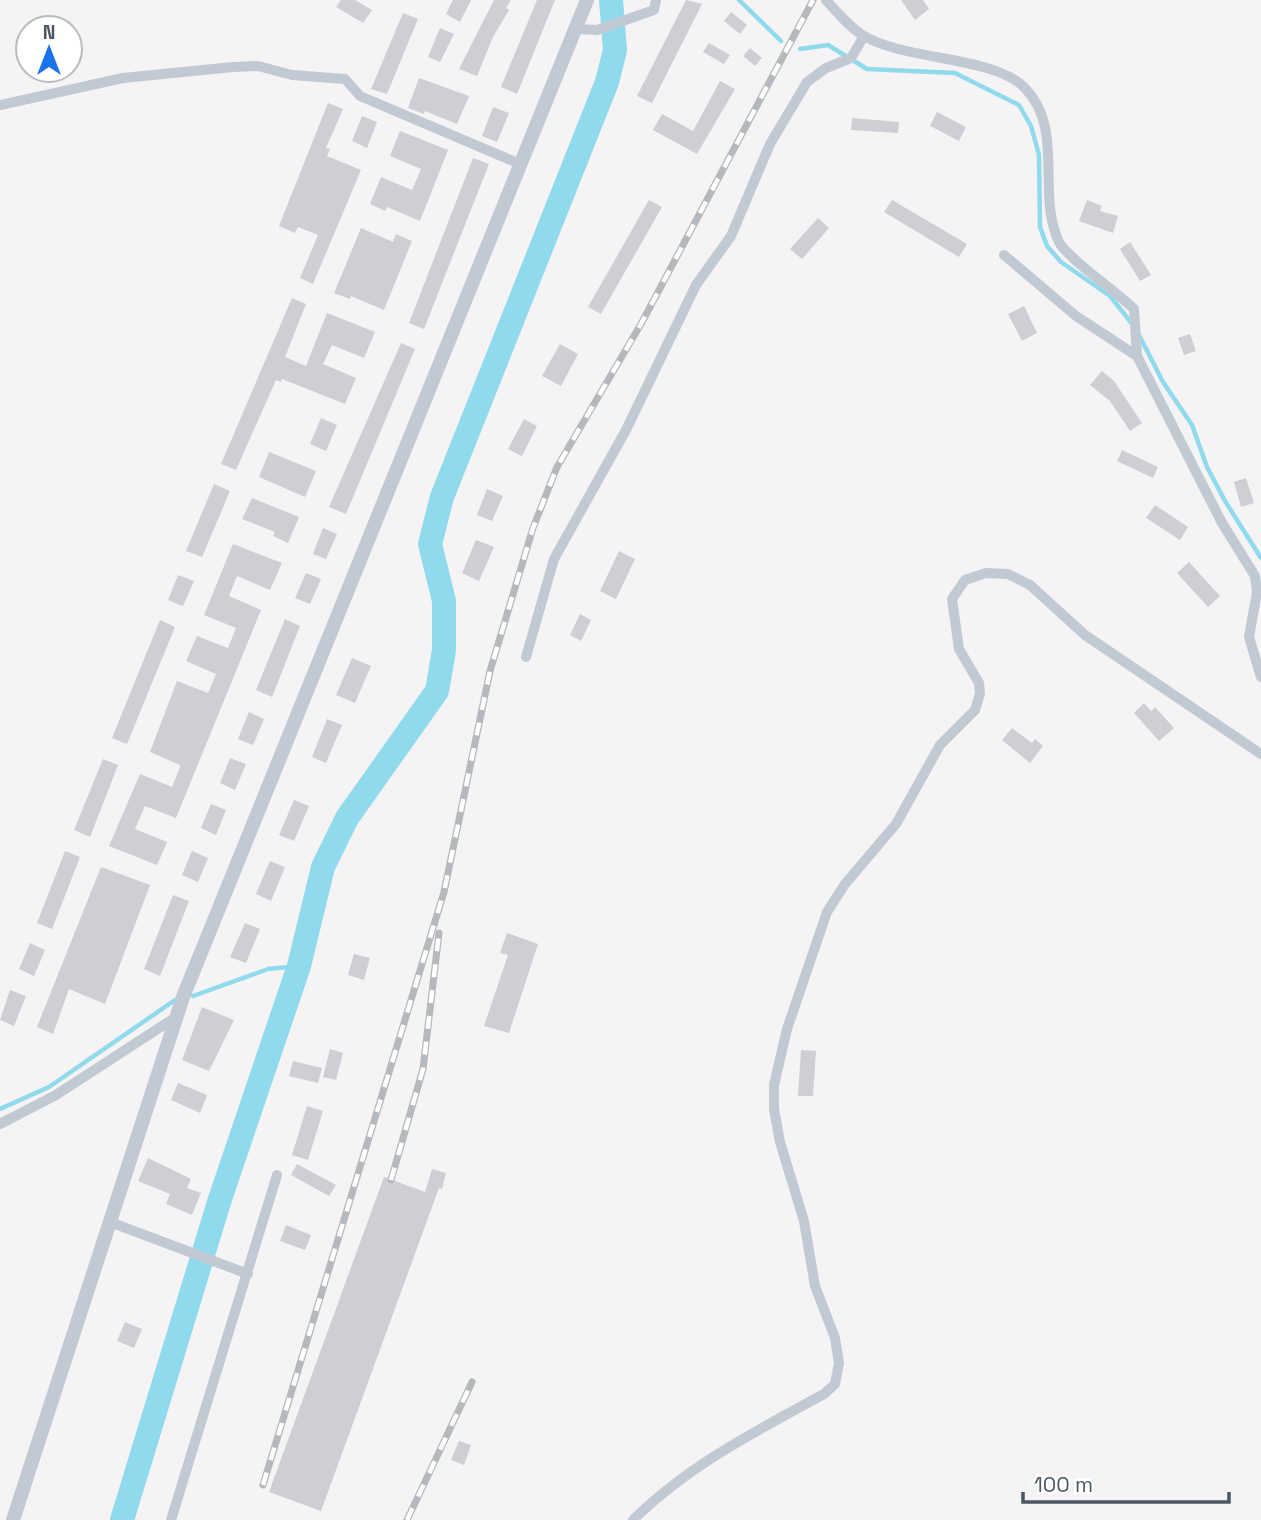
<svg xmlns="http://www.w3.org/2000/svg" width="1261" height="1520" viewBox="0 0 1261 1520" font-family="'Space Grotesk',sans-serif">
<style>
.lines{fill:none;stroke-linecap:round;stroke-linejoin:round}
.stream{stroke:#90daee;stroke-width:4.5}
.river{stroke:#90daee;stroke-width:24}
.building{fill:#cdcfd5}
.minor{stroke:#c1cad2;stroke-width:10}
.tertiary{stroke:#c1cad2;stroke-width:14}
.rail-casing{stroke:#b5b8bd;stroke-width:7}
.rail{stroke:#fff;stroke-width:4.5;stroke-dasharray:13;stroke-linecap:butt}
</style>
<rect width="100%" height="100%" fill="#f5f3f3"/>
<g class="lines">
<path class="stream" d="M739 0 781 41
M800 49 828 45 867 69 955 73 1019 105 1031 126 1039 155 1040 227 1047 246 1061 262 1110 296 1133 325
M1139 335 1163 382 1192 425 1207 467 1225 501 1261 558
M193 996 268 969 299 966
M0 1109 49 1087 175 1000"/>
<path class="river" d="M122 1520 220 1199 299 966 323 867 347 818 437 691 444 650V601L430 544 442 497 607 82 615 50 611 0"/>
</g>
<path class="building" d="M341 0H355L372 10 363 23 336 7Z
M453 0H471L460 22 446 14Z
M494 0H511L506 8 509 10 493 37 477 76 459 69Z
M537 0H555L517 94 501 87Z
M686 0 702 4 652 103 637 96Z
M901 0H923L929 9 915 20Z
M731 12 747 25 740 34 724 21Z
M403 13 418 19 387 94 371 89Z
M440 28 454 34 440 62 428 57Z
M709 43 730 55 724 64 703 52Z
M750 48 762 58 755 66 743 56Z
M419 78 469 96 457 124 425 111 424 114 408 108Z
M720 81 735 89 697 154 653 130 662 114 693 131Z
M328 103 343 109 326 148 330 149 327 156 361 170 313 284 300 278 318 235 298 227 295 233 279 226Z
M493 107 509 113 497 142 482 136Z
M937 112 966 127 959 141 930 126Z
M362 116 377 122 367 148 352 141Z
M852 118 899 122 898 133 851 130Z
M400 131 448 150 420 221 387 207 385 211 370 204 381 177 412 190 421 169 390 156Z
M473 158 489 164 424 329 409 323Z
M649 200 662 207 601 314 588 307Z
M892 200 967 244 959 257 884 212Z
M1087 200 1102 206 1100 211 1118 216 1113 233 1079 221Z
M818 218 829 228 802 259 790 249Z
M361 228 393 242 396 234 412 241 384 310 351 296 350 299 334 293Z
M1130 242 1151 275 1140 281 1120 249Z
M292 298 306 304 285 357 306 366 327 313 375 332 364 358 332 345 323 364 356 378 345 404 282 379 281 382 276 380 236 470 221 464Z
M1024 306 1037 333 1022 341 1008 314Z
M1190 334 1196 351 1184 355 1178 338Z
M401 343 415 349 346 514 329 507Z
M560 344 578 354 561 386 542 376Z
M1102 371 1114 381 1142 423 1130 431 1110 401 1090 385Z
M321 418 337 425 326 451 310 444Z
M524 419 537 426 522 456 508 449Z
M1122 450 1158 467 1153 478 1117 461Z
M269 452 316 471 305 497 259 477Z
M1246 478 1254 503 1241 507 1234 482Z
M214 484 230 491 202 557 186 551Z
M487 489 503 496 492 521 477 515Z
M252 498 299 517 288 543 273 536 275 532 242 519Z
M1155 505 1188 527 1180 540 1146 518Z
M323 528 337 534 326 559 313 554Z
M476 540 494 547 479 581 462 573Z
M233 544 282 563 270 590 237 576 229 596 261 610 176 818 145 806 135 829 167 842 157 865 109 846 140 774 172 787 180 767V765L150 752 177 681 208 693 216 674 186 661 197 636 228 648 236 628 204 615Z
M619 551 635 559 616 599 600 591Z
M1189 562 1220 596 1208 607 1177 573Z
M306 573 321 579 310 604 295 598Z
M178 575 194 581 183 606 168 600Z
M580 614 591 620 581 641 570 635Z
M285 619 300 626 272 697 256 690Z
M160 620 175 627 127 744 112 738Z
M352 658 371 666 355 703 336 695Z
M1144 703 1151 711 1155 707 1174 728 1159 741 1134 713Z
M249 712 264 719 253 745 238 739Z
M327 719 342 725 326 763 312 757Z
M1012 728 1032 743 1035 739 1043 746 1030 763 1002 740Z
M230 758 246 764 235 790 220 783Z
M103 759 118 765 90 837 74 830Z
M294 800 309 806 294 841 279 835Z
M211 804 226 810 216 835 201 828Z
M65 851 80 857 52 929 37 923Z
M192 851 208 858 198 882 182 875Z
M270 861 285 867 271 901 256 894Z
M101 867 150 885 105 1004 69 989 53 1034 37 1027Z
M173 895 189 901 160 976 144 969Z
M245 923 260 929 246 963 230 957Z
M507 933 538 944 509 1033 484 1026 508 955 500 953Z
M30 943 45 950 34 976 19 969Z
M354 954 370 958 364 980 348 975Z
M10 990 26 996 14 1026 0 1020Z
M202 1007 234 1020 209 1071 182 1060Z
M330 1049 343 1053 336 1080 323 1077Z
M801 1050 816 1051 813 1096H798Z
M293 1061 322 1068 318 1083 289 1076Z
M178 1083 207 1095 200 1113 171 1100Z
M307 1106 323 1111 308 1160 292 1155Z
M148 1158 191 1179 187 1188 201 1193 192 1215 166 1204 170 1194 138 1181Z
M297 1164 336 1185 329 1196 291 1175Z
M432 1169 446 1173 442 1189 439 1188 321 1511 269 1492 384 1177 425 1192Z
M286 1225 311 1235 305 1250 280 1241Z
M125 1322 142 1329 134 1348 117 1341Z
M459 1441 471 1445 464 1465 451 1460Z"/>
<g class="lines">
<path class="minor" d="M826 0C837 12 850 28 864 36 907 61 994 56 1025 88 1065 129 1036 194 1059 242 1067 258 1117 292 1134 309L1137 356 1222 523 1255 576 1257 592 1249 637 1261 677
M575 29 597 30 654 10 656 0
M0 105 123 78 233 67 258 66 292 75 345 79 360 96 520 164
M1004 255 1076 316 1137 356
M526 657 554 559 626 430 696 285 731 236 770 144 807 82 826 68 851 58 864 36
M0 1124 56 1095 176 1017
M110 1222 248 1274
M171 1520 277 1175
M633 1520C689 1465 756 1431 824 1394L835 1384 839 1363 835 1338 815 1286 804 1221 780 1142 774 1109V1085L787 1029 827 912 845 884 896 824 940 745 975 710 980 694 979 683 959 649 952 599 965 580 986 573 1008 574 1030 585 1085 635 1261 754"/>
<path class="tertiary" d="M13 1520 183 997 587 0"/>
<defs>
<path id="rail" d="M391 1180 423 1069 439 933
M263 1485 444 892 490 671 533 528 557 467 641 324 813 0
M407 1520 472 1382"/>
</defs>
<use href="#rail" class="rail-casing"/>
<use href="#rail" class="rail"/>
</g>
<g transform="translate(49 49)"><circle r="33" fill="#ffffff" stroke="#b7bbc0" stroke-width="2"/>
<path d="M0-5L12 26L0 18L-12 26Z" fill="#1a73e8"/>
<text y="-10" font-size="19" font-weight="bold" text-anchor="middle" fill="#4a5661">N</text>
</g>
<path d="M1023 1492v10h206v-10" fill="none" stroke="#4a5661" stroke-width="3.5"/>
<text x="1034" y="1492" font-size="21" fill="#4a5661" stroke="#ffffff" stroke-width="5" paint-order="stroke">100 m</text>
</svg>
